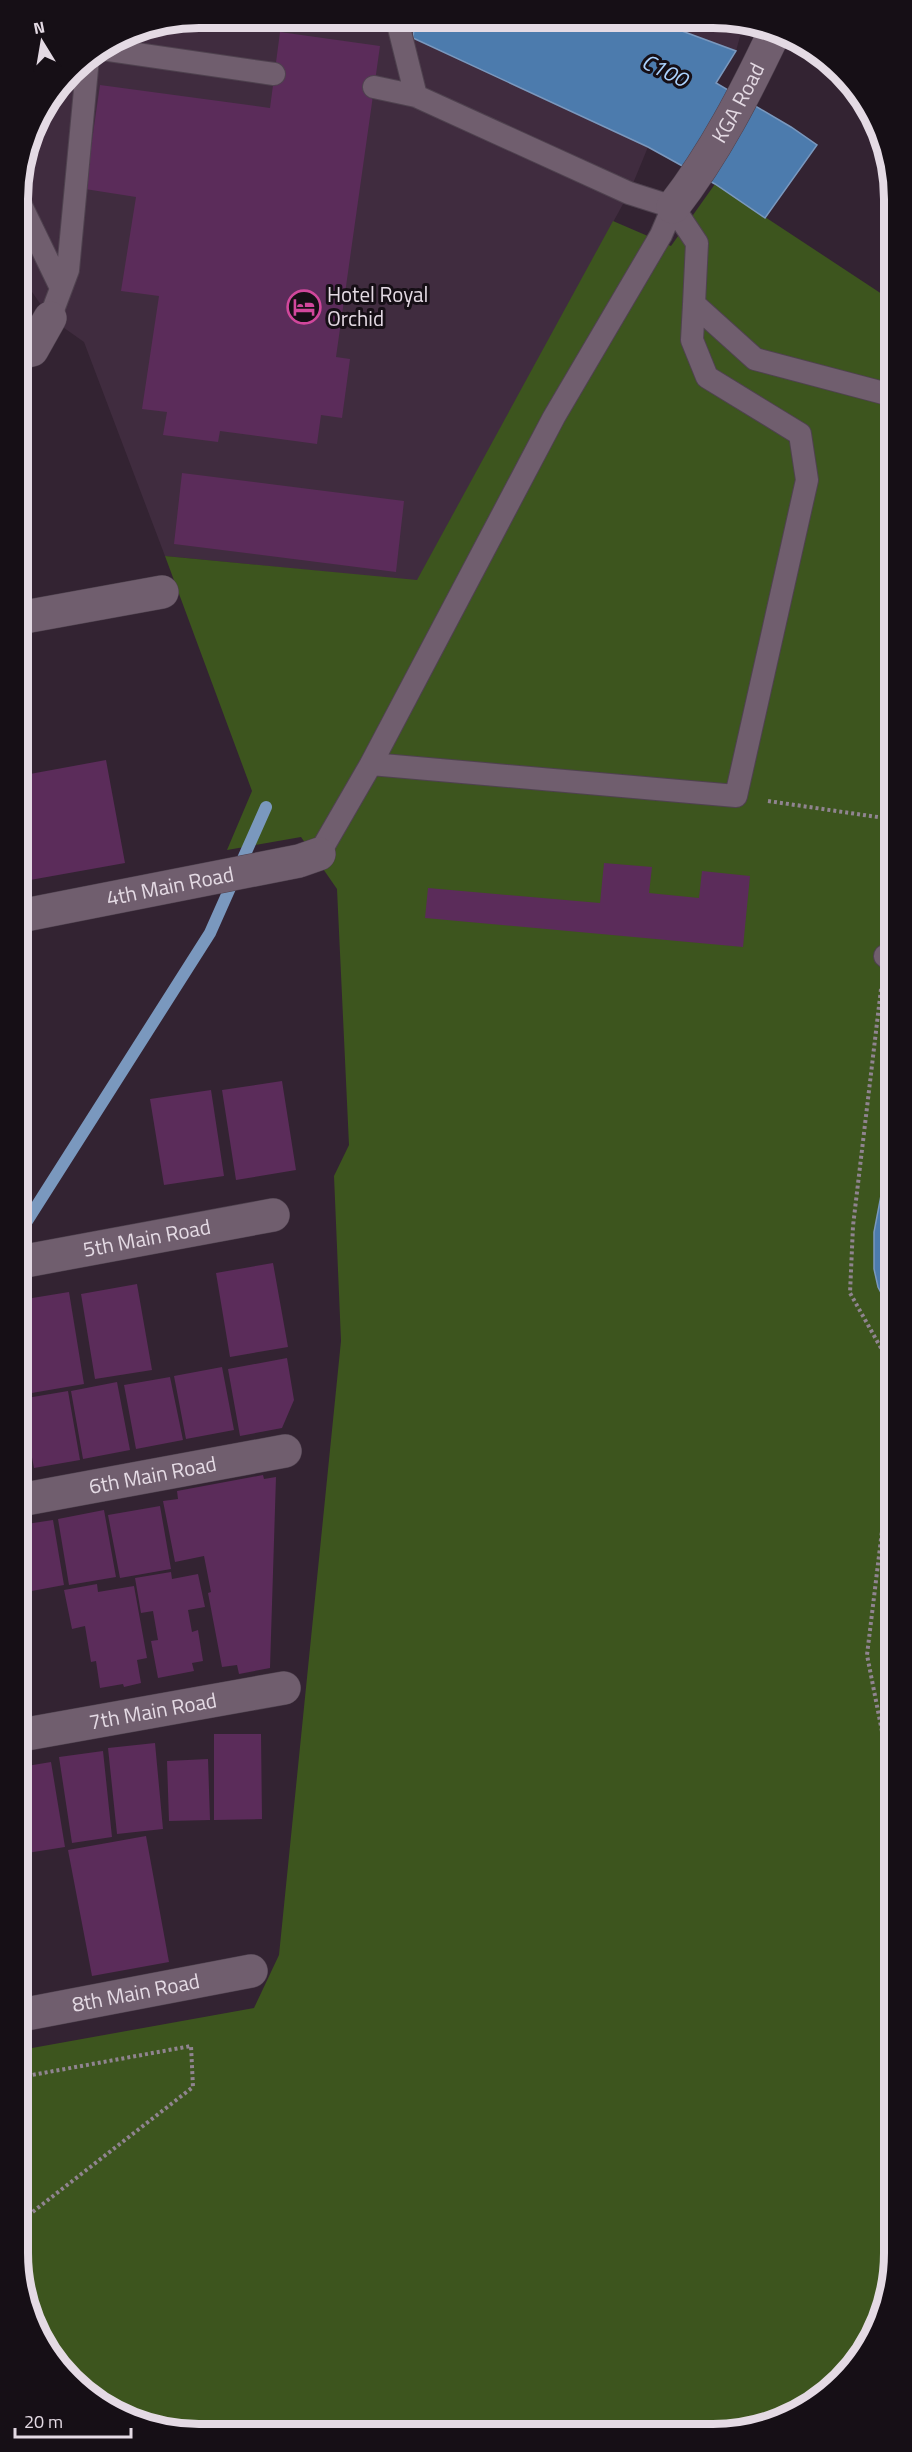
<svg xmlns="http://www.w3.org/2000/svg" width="912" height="2452" viewBox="0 0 912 2452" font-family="'Titillium Web',sans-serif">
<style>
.built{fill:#402c3f}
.green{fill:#3d551e}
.water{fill:#4c7bad;stroke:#7a98be;stroke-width:1.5}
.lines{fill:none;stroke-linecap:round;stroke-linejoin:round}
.stream{stroke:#7a98be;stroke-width:12}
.building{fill:#5b2c5a}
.service-casing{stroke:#4f424f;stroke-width:24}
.minor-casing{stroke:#4f424f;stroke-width:34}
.path{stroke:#908490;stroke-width:4;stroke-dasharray:3 3;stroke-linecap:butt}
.service{stroke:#705e6e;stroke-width:22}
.minor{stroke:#705e6e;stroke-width:33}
.labels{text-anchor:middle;stroke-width:6;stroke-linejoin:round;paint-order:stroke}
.street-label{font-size:21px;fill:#e4dae4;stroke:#160f16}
.poi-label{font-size:21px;fill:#e4dae4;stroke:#160f16;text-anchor:start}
.water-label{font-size:22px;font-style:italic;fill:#abd2fe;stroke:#160f16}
.rim{fill:none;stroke:#e4dae4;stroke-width:8}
</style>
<rect width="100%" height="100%" fill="#332332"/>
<path class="built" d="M200 18 415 19 413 38 648 147 629 193 417 581 165 556 84 342 50 318 19 273 18 187 37 119 80 63 130 32Z
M655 21 744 22 736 51Z"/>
<path class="green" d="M715 184 891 300 894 2264 880 2322 849 2372 804 2410 748 2430 164 2431 119 2415 71 2381 42 2343 22 2288 21 2050 254 2008 279 1955 341 1341 334 1176 349 1145 337 889 301 837 227 850 252 791 165 556 417 580 613 221 671 246Z"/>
<path class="water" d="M415 19 655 21 736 51 716 83 791 127 817 145 765 218 715 184 648 147 413 38Z
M892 1138V1314L878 1287 874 1269V1232Z"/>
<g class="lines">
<path class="stream" d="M20 1232 210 933 266 807"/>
</g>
<path class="building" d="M280 32 380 46 336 357 350 359 342 418 321 415 317 444 220 431 218 442 163 435 167 412 142 409 159 296 121 291 136 197 85 189 100 85 270 108Z
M19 291 26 322 19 324Z
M182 473 404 501 396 572 174 544Z
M106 760 125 863 19 882V776Z
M604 863 652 867 649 893 699 898 702 871 750 876 743 947 425 918 428 888 600 903Z
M282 1081 296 1170 236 1180 222 1090Z
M211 1090 224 1176 164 1185 150 1099Z
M273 1263 288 1347 230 1357 216 1273Z
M137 1284 152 1370 95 1379 81 1294Z
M69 1292 84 1384 20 1395V1300Z
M287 1358 294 1400 282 1428 240 1436 228 1369Z
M222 1367 234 1430 186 1439 174 1376Z
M170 1377 183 1440 136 1449 124 1385Z
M117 1382 130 1450 83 1459 71 1391Z
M68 1391 80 1460 34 1468 21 1399Z
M20 1449 25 1470 20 1471Z
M263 1475 264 1479 276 1477 270 1668 239 1674 237 1665 222 1667 208 1593 211 1592 204 1556 175 1562 163 1501 178 1499 177 1491Z
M160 1506 171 1569 120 1578 108 1515Z
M104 1510 116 1577 69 1585 58 1519Z
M53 1520 64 1585 21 1593 20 1525Z
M171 1572 172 1579 198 1574 205 1607 188 1610 192 1632 198 1630 203 1661 192 1663 194 1671 158 1678 151 1641 158 1640 153 1611 141 1613 135 1578Z
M97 1584 98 1592 134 1586 147 1658 137 1660 141 1683 124 1687 123 1684 100 1688 96 1661 91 1662 85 1626 72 1629 64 1590Z
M214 1734H261L262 1819 214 1820Z
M155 1743 163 1829 117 1834 108 1748Z
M103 1751 112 1837 72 1843 59 1757Z
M208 1759 210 1820 169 1821 167 1761Z
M51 1762 65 1847 21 1854V1767Z
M146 1836 169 1962 92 1976 68 1850Z"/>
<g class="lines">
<defs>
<path id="service" d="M400 19 399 28 416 96
M102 49 274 74
M374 87 416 96 629 193 673 207 697 243 694 304 755 359 891 395
M18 199 61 288
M50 318 68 270 88 58
M371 764 736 796 807 480 800 434 707 377 692 340 694 304
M319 854 371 764 554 417 661 235 673 207
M885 956 892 962"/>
<g id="minor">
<path id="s1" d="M673 207C715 153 746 92 775 31"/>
<path d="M19 353 32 350 50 318"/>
<path d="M19 618 162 592"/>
<path id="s2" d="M20 916 299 861 319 854"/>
<path id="s3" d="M20 1262 273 1215"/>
<path id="s4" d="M20 1500 285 1451"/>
<path id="s5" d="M21 1735 284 1688"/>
<path id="s6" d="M21 2015 251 1971"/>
</g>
</defs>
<use href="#service" class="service-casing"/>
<use href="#minor" class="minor-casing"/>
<path class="path" d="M768 801 891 819
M888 925 892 897
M881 989 853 1226 850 1293 890 1364 892 1376
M892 1486 885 1506 867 1655 888 1762 893 1769
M21 2077 191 2046 193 2087 21 2221"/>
<use href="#service" class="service"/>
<use href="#minor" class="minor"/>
</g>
<defs>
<symbol id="hotel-ring" viewBox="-11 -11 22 22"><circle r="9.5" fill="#160f16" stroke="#d1479c" stroke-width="1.5"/><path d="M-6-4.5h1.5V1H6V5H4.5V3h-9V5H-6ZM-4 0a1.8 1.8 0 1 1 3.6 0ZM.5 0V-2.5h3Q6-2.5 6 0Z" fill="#d1479c"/></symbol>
</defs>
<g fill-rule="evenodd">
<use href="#hotel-ring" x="285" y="288" width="38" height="38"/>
</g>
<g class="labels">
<g class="street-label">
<text dy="7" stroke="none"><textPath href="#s1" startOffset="123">KGA Road</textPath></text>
<text dy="7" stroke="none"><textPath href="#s2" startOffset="153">4th Main Road</textPath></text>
<text dy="7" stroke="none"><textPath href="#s3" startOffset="129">5th Main Road</textPath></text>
<text dy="7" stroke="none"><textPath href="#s4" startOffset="135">6th Main Road</textPath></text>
<text dy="7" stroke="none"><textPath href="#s5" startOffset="134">7th Main Road</textPath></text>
<text dy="7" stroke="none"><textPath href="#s6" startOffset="117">8th Main Road</textPath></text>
</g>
<g class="poi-label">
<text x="327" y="302">Hotel Royal<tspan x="327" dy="24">Orchid</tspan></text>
</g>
<g class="water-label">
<text transform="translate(665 70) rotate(26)" y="8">C100</text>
</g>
</g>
<path d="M0 0H912V2452H0ZM199 28H713A171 171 0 0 1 884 199V2253A171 171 0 0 1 713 2424H199A171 171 0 0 1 28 2253V199A171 171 0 0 1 199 28Z" fill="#160f16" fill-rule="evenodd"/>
<path class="rim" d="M199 28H713A171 171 0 0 1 884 199V2253A171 171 0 0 1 713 2424H199A171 171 0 0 1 28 2253V199A171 171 0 0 1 199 28Z"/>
<g transform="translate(42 42) rotate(349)" stroke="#160f16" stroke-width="4.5" paint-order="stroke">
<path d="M0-4.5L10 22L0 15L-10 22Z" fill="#e4dae4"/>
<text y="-9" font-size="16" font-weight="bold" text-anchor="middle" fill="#e4dae4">N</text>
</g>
<path d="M15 2428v9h116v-9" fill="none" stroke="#e4dae4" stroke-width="3"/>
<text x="24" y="2428" font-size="18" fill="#e4dae4" stroke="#160f16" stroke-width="4.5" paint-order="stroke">20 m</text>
</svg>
